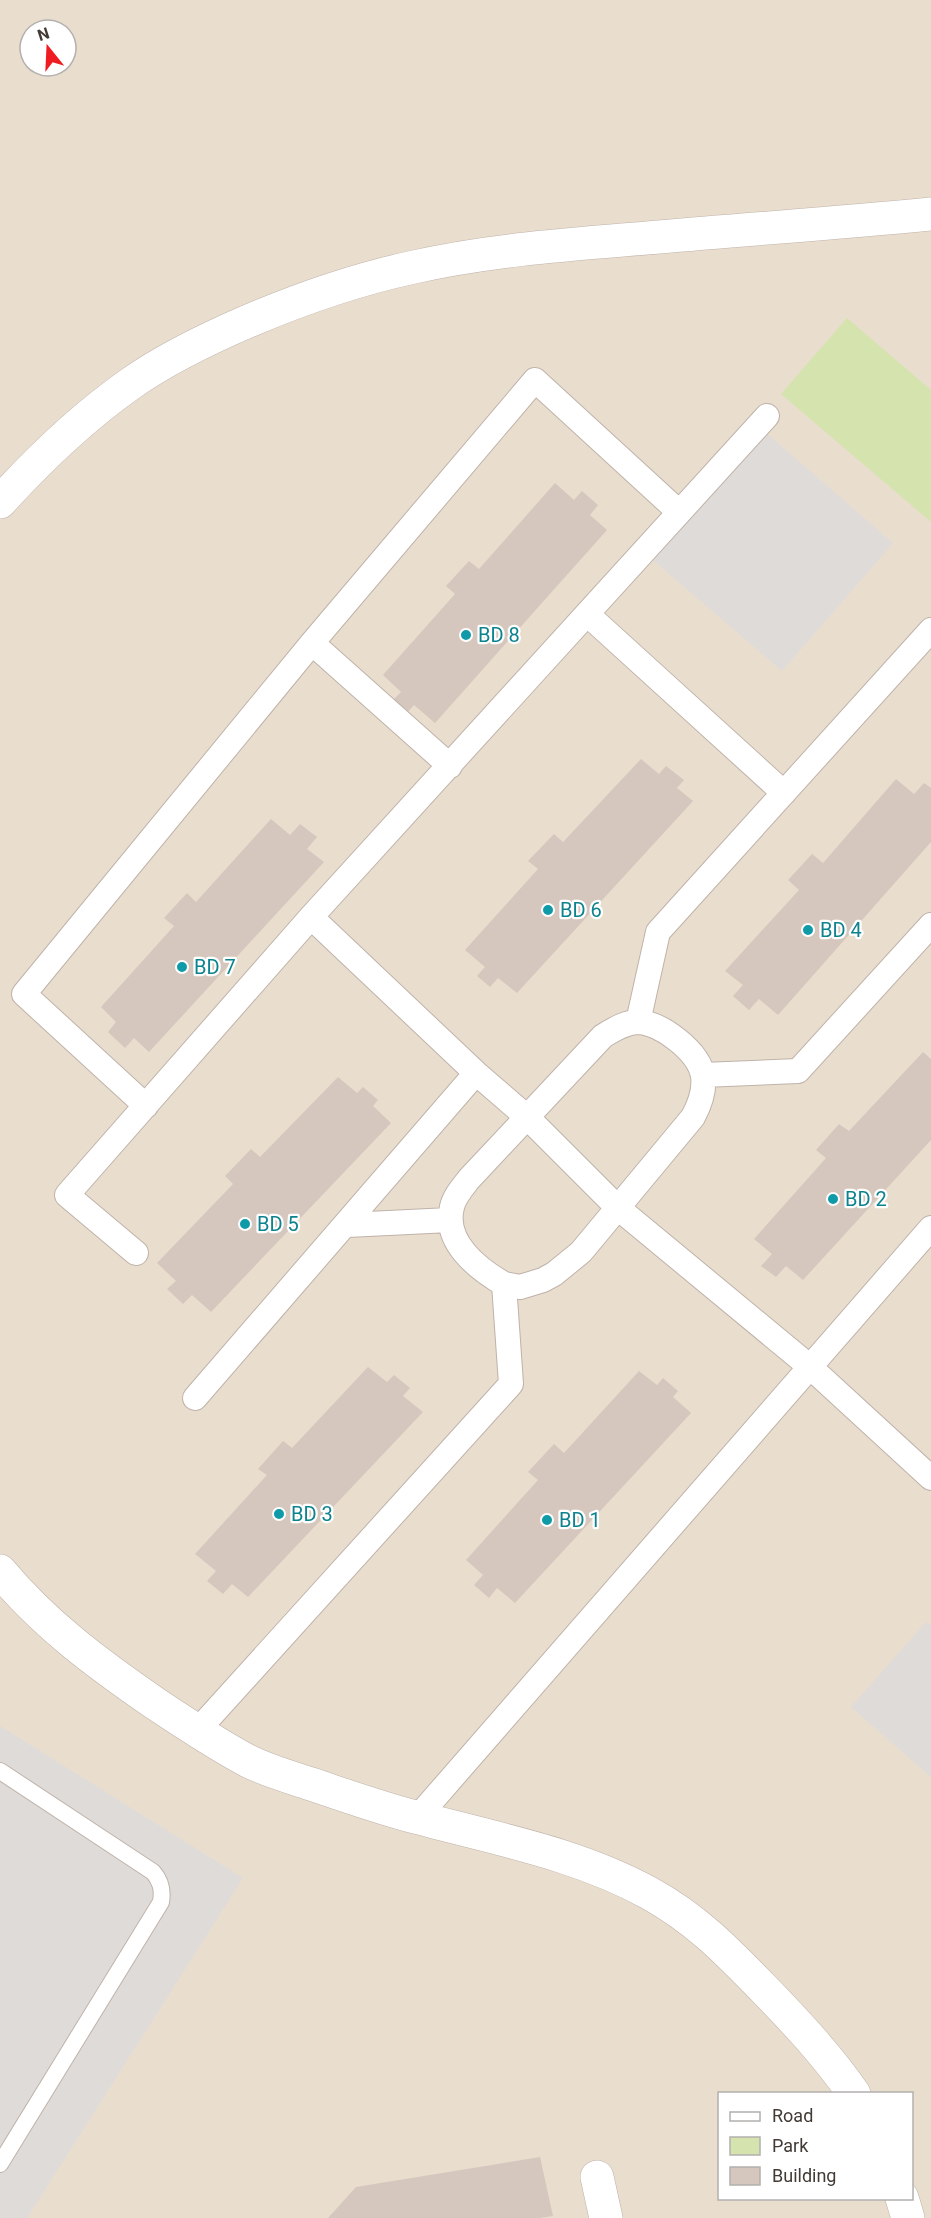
<svg xmlns="http://www.w3.org/2000/svg" width="931" height="2218" viewBox="0 0 931 2218" font-family="Roboto,sans-serif">
<style>
.education{fill:#e9ddce;fill-rule:evenodd}
.green{fill:#d5e4ae}
.parking{fill:#dfdbd9}
.building{fill:#d5c7bd}
.lines{fill:none;stroke-linecap:round;stroke-linejoin:round}
.service-casing{stroke:#bfb3aa;stroke-width:18}
.pedestrian-casing{stroke:#bfb3aa;stroke-width:26}
.minor-casing{stroke:#bfb3aa;stroke-width:34}
.tertiary-casing{stroke:#bfb3aa;stroke-width:34}
.service{stroke:#fff;stroke-width:16}
.pedestrian{stroke:#fff;stroke-width:24}
.minor{stroke:#fff;stroke-width:33}
.tertiary{stroke:#fff;stroke-width:33}
.culture-dot{fill:#0f9aa8;stroke:#fff;stroke-width:2}
.labels{text-anchor:middle;stroke-width:4.5;stroke-linejoin:round;paint-order:stroke}
.culture-label{font-size:20px;fill:#0d838f;stroke:#fff;text-anchor:start}
</style>
<rect width="100%" height="100%" fill="#f1eae4"/>
<path class="education" d="M0 0H931V2218H0ZM30 30H66V66H30ZM720 2094H912V2198H720Z"/>
<path class="green" d="M847 318 931 390V522L781 394Z"/>
<path class="parking" d="M765 432 893 543 782 671 653 560Z
M926 1622 931 1626V1777L851 1707Z
M0 1726 243 1878 27 2218H0Z"/>
<path class="building" d="M555 483 574 500 582 491 598 505 590 515 607 530 435 723 414 705 407 713 393 700 401 692 383 675 455 594 446 586 469 561 479 569Z
M641 759 659 774 666 766 684 780 677 788 693 801 517 993 498 978 490 987 477 976 485 967 465 950 538 869 528 861 554 834 563 842Z
M896 779 914 794 924 783 931 788V842L778 1015 759 999 749 1010 733 996 743 985 725 971 799 890 788 880 812 854 823 863Z
M271 819 290 835 300 824 317 837 307 849 324 862 149 1052 134 1038 125 1048 108 1032 116 1022 101 1007 174 926 164 918 187 893 196 902Z
M923 1052 931 1059V1140L803 1280 786 1266 776 1277 761 1266 772 1254 754 1239 826 1158 816 1150 839 1124 849 1131Z
M338 1077 357 1093 363 1087 378 1100 373 1106 391 1123 211 1312 192 1295 183 1304 167 1289 176 1281 157 1263 233 1184 225 1176 251 1149 260 1157Z
M368 1367 387 1382 394 1375 410 1388 403 1396 423 1412 248 1597 232 1584 223 1594 207 1581 216 1571 195 1554 267 1475 258 1469 283 1441 292 1448Z
M639 1371 657 1385 663 1378 678 1391 673 1397 691 1413 515 1603 497 1588 489 1598 474 1585 483 1575 466 1560 538 1480 528 1472 554 1444 564 1453Z
M540 2157 553 2216 540 2218H328L356 2187Z"/>
<g class="lines">
<defs>
<path id="service" d="M0 1771 153 1872C161 1881 163 1890 161 1902L0 2164"/>
<path id="pedestrian" d="M587 614 784 793
M312 643 450 766
M311 917 476 1073 527 1117 618 1208 809 1366 931 1478
M638 1022 658 932 931 630
M703 1075 798 1071 931 925
M146 1106 24 994 312 643 535 380 679 512
M347 1225 450 1220
M136 1253 67 1195 311 917 767 416
M195 1398 476 1073
M197 1731 511 1384 504 1284 520 1287 543 1280 554 1274 581 1252 693 1117C700 1104 705 1091 703 1076 699 1052 662 1023 638 1022 625 1022 613 1030 603 1036L469 1179C462 1188 454 1197 452 1207 443 1242 478 1269 504 1284
M417 1818 931 1228"/>
<path id="minor" d="M597 2177 606 2218"/>
<path id="tertiary" d="M0 502C40 458 82 418 130 384 167 358 209 338 251 320 303 298 358 279 414 267 494 249 577 244 659 237 750 229 840 223 931 214
M0 1571C45 1625 98 1664 156 1704 186 1724 216 1744 248 1761 268 1771 290 1777 311 1784 347 1796 383 1809 419 1818 497 1839 578 1854 649 1893 696 1919 726 1950 763 1988 796 2022 827 2055 854 2094
M902 2198 908 2218"/>
</defs>
<use href="#service" class="service-casing"/>
<use href="#pedestrian" class="pedestrian-casing"/>
<use href="#minor" class="minor-casing"/>
<use href="#tertiary" class="tertiary-casing"/>
<use href="#service" class="service"/>
<use href="#pedestrian" class="pedestrian"/>
<use href="#minor" class="minor"/>
<use href="#tertiary" class="tertiary"/>
</g>
<g class="culture-dot">
<circle cx="466" cy="635" r="6"/>
<circle cx="548" cy="910" r="6"/>
<circle cx="808" cy="930" r="6"/>
<circle cx="182" cy="967" r="6"/>
<circle cx="833" cy="1199" r="6"/>
<circle cx="245" cy="1224" r="6"/>
<circle cx="279" cy="1514" r="6"/>
<circle cx="547" cy="1520" r="6"/>
</g>
<g class="labels">
<g class="culture-label">
<text x="478" y="642">BD 8</text>
<text x="560" y="917">BD 6</text>
<text x="820" y="937">BD 4</text>
<text x="194" y="974">BD 7</text>
<text x="845" y="1206">BD 2</text>
<text x="257" y="1231">BD 5</text>
<text x="291" y="1521">BD 3</text>
<text x="559" y="1527">BD 1</text>
</g>
</g>
<rect x="718" y="2092" width="195" height="108" fill="#ffffff" stroke="#b3b0ae" stroke-width="1.5"/>
<rect x="730" y="2112" width="30" height="9" fill="#ffffff" stroke="#b3b0ae" stroke-width="1.5"/>
<text x="772" y="2122" font-size="18" fill="#423a34">Road</text>
<rect x="730" y="2137" width="30" height="18" fill="#d5e4ae" stroke="#b3b0ae" stroke-width="1.5"/>
<text x="772" y="2152" font-size="18" fill="#423a34">Park</text>
<rect x="730" y="2167" width="30" height="18" fill="#d5c7bd" stroke="#b3b0ae" stroke-width="1.5"/>
<text x="772" y="2182" font-size="18" fill="#423a34">Building</text>
<g transform="translate(48 48) rotate(342)"><circle r="28" fill="#ffffff" stroke="#b3b0ae" stroke-width="1.5"/>
<path d="M0-4.5L10 22L0 15L-10 22Z" fill="#ef1d22"/>
<text y="-9" font-size="16" font-weight="bold" text-anchor="middle" fill="#423a34">N</text>
</g>
</svg>
